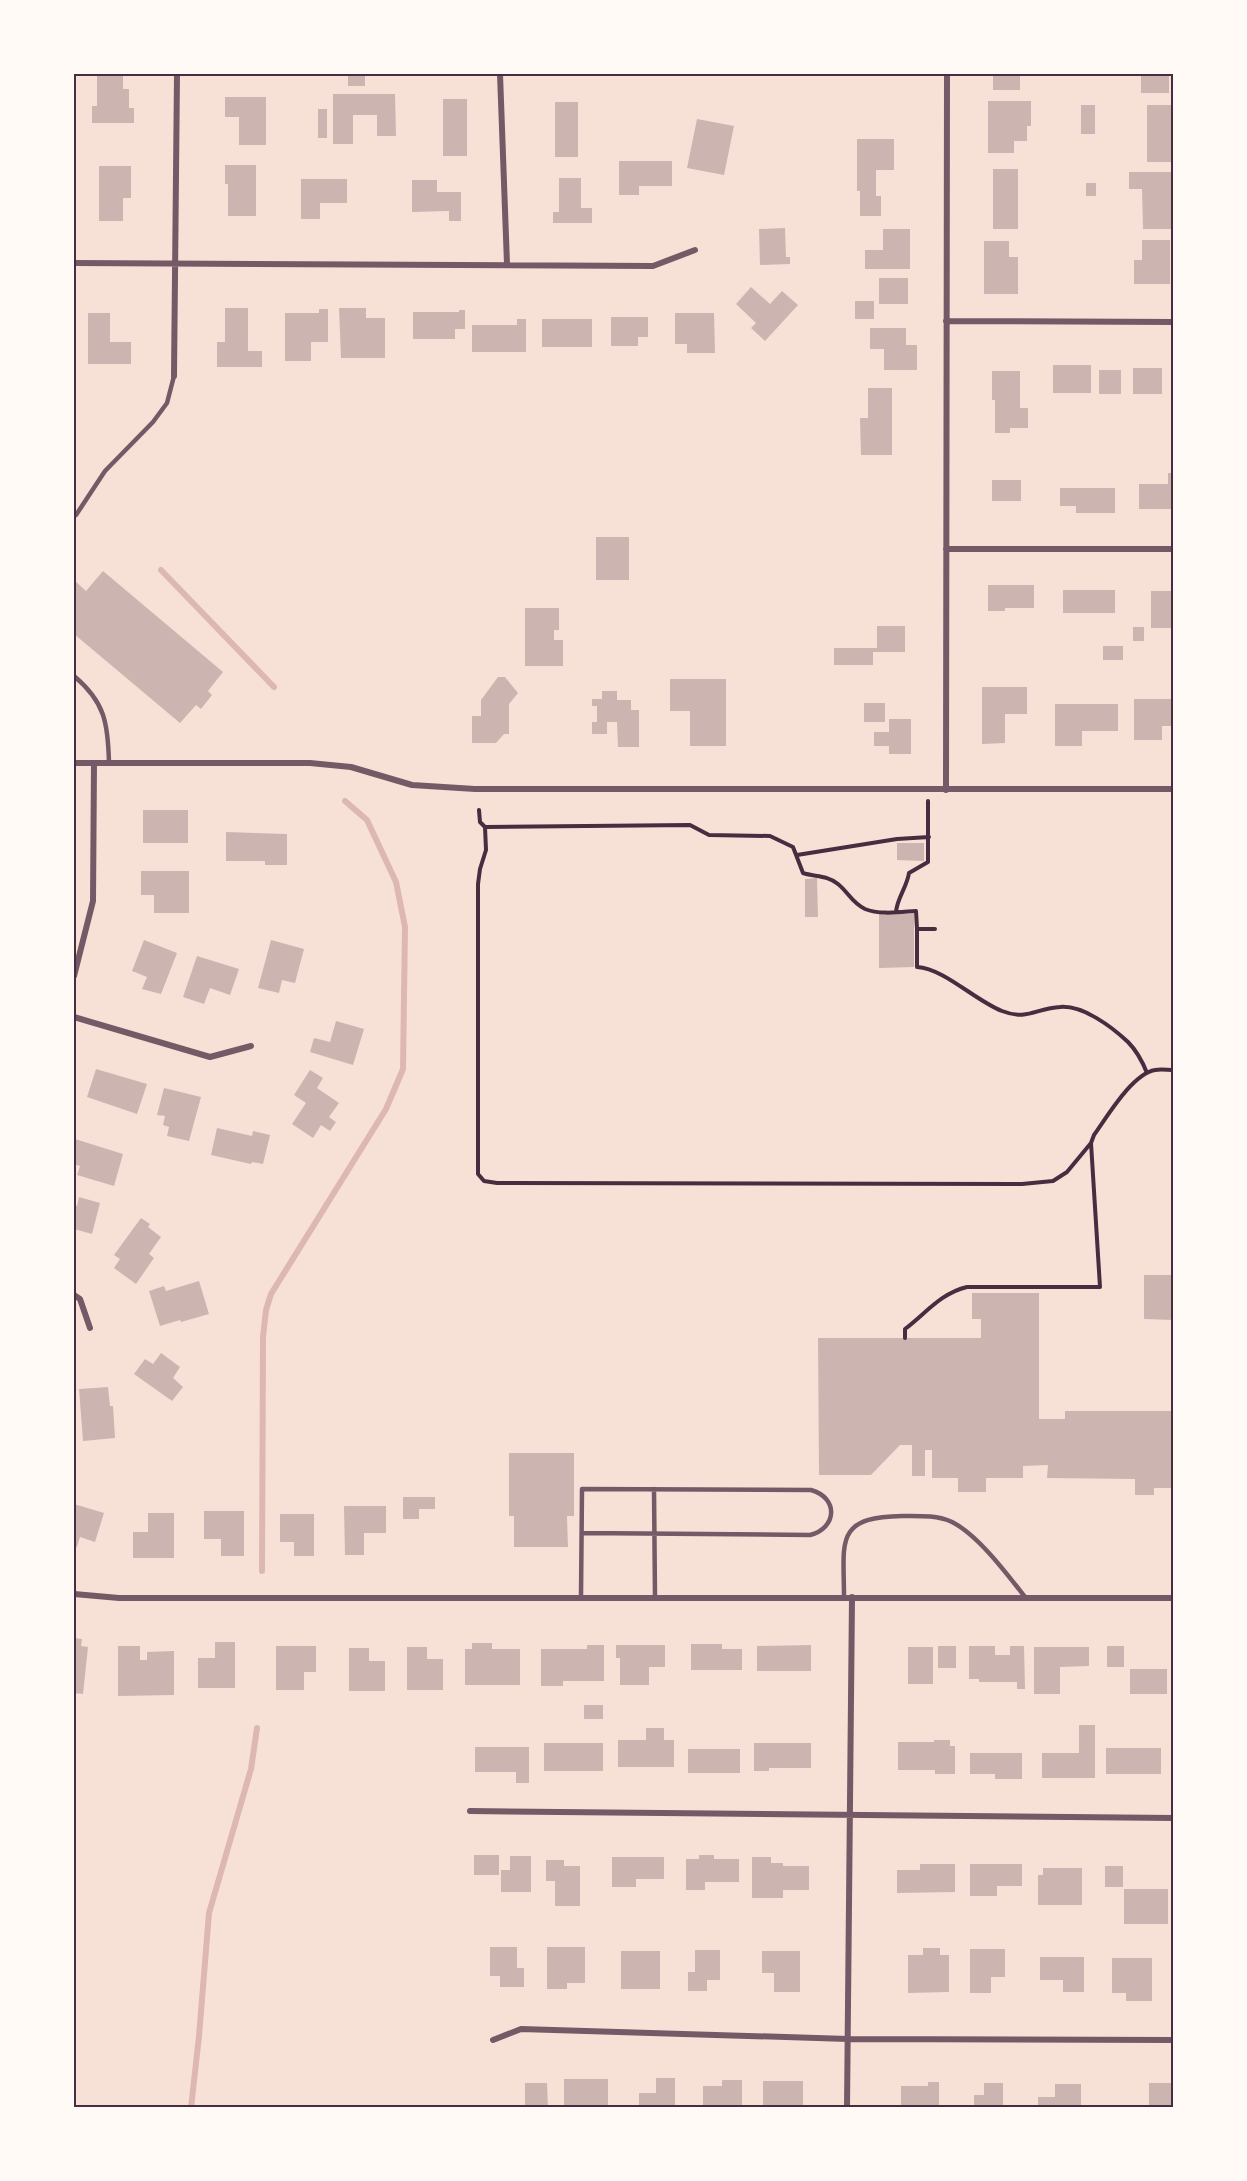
<svg xmlns="http://www.w3.org/2000/svg" width="1247" height="2181" viewBox="0 0 1247 2181" font-family="'Open Sans',sans-serif">
<style>
.lines{fill:none;stroke-linecap:round;stroke-linejoin:round}
.stream{stroke:#dcb8b0;stroke-width:6}
.building{fill:#ccb4b1}
.path{stroke:#4a2c40;stroke-width:4}
.service{stroke:#755966;stroke-width:4.5}
.minor{stroke:#755966;stroke-width:6}
.neatline{fill:none;stroke:#4a2c40;stroke-width:2}
</style>
<rect width="100%" height="100%" fill="#f7e1d7"/>
<g class="lines">
<path class="stream" d="M161 570 274 687
M262 1571 263 1337 266 1310 271 1294 386 1109 403 1069 405 927 396 882 367 820 345 801
M191 2108 199 2036 209 1913 251 1769 257 1728"/>
</g>
<path class="building" d="M97 74H123V89H129V108H134V123H92V106H97Z
M993 74H1020V90H993Z
M1141 74H1169V93H1141Z
M348 76H365V86H348Z
M333 94H395L396 136H377V115H353V144H333Z
M225 97H266V145H239V117H225Z
M443 99H467V156H443Z
M988 101H1031V126H1027V141H1014V153H988Z
M555 102H578V157H555Z
M1081 105H1095V134H1081Z
M1147 105H1173V162H1147Z
M318 109H327V138H318Z
M697 119 734 126 724 175 687 168Z
M857 139H894V170H876V196H881V216H860V191H857Z
M619 161H672V186H639V195H619Z
M225 165H256V216H228V184H225Z
M99 166H131V198H123V221H99Z
M993 169H1018V229H993Z
M1129 172H1172V229H1143L1142 189H1129Z
M559 178H581V208H592V223H553V212H559Z
M301 179H347V203H320V219H301Z
M412 180H437V192H461V221H449V211L412 212Z
M1086 183H1096V196H1086Z
M785 228 786 257H790V264L760 265 759 229Z
M883 229H910V269H865V250H883Z
M1142 240H1170V284H1134V260H1142Z
M984 241H1009V257H1018V294H984Z
M879 278H908V304H879Z
M751 287 770 304 782 291 798 305 765 341 751 328 756 323 736 304Z
M855 301H874V319H855Z
M225 308H248V351H262V367H217V342H225Z
M339 308H366V318H385V358H341Z
M319 309H328V342H311V361H285V313H319Z
M459 310H465V329H455V339H413V312H459Z
M88 313H110V342H131V364H88Z
M675 313H714L715 353H687V344H675Z
M611 317H648V337H638V346H611Z
M517 319H526V352H472V325H517Z
M542 319H592V347H542Z
M870 328H906V345H917V370H884V349H870Z
M1053 365H1091V393H1053Z
M1133 368H1162V394H1133Z
M1099 370H1121V394H1099Z
M992 371H1020V408H1028V428H1010V433H995V400H992Z
M868 388H892V455H861L860 418H868Z
M1168 473H1174V509H1139V484H1168Z
M992 480H1021V501H992Z
M1060 488H1115V513H1076V506H1060Z
M596 537H629V580H596Z
M103 571 223 672 208 691 212 695 201 709 196 705 180 723 74 634V580L86 591Z
M988 585H1034V608H1005V611H988Z
M1063 590H1115V613H1063Z
M1151 591H1174V628H1151Z
M525 608H559V630H554V640H563V666H525Z
M877 626H905V652H873V665H834V648H877Z
M1133 627H1144V641H1133Z
M1103 646H1123V660H1103Z
M498 677H505L518 693 509 704V734H504L496 743H472V716H481V700Z
M670 679H726V746H690V711H670Z
M982 687H1027V714H1005V743L982 744Z
M602 691H617V700H631V710H639V747H618L617 722H607V734H592V722H597V706H592V699H602Z
M1134 699H1174V726H1162V740H1134Z
M864 703H885V722H864Z
M1055 704H1118V731H1082V746H1055Z
M889 719H911V754H889V746H874V732H889Z
M143 810H188V843H143Z
M226 832 287 834V865H265V861H226Z
M897 843H924V861L897 860Z
M141 871H189V913H154V895H141Z
M817 878 818 917H805V879Z
M879 914H914V967L879 968Z
M144 940 177 953 161 994 142 989 147 977 132 971Z
M271 940 304 949 295 983 282 980 279 993 258 988Z
M197 956 239 969 230 995 210 988 204 1004 183 997Z
M336 1021 364 1029 353 1065 310 1052 314 1038 330 1042Z
M96 1069 147 1084 137 1114 87 1097Z
M310 1070 323 1078 317 1088 339 1103 329 1117 336 1122 330 1131 321 1125 313 1138 292 1124 306 1103 294 1095Z
M164 1088 201 1097 189 1141 167 1136 169 1127 163 1125 165 1116 157 1115Z
M217 1128 252 1136 253 1131 270 1135 263 1164 252 1162 251 1164 211 1155Z
M75 1139 123 1154 114 1186 77 1175 80 1166 74 1164Z
M79 1197 100 1203 92 1234 74 1229V1205L77 1206Z
M141 1218 150 1224 148 1227 161 1237 149 1254 154 1258 136 1284 114 1268 120 1259 114 1255Z
M1144 1275H1174V1320L1144 1319Z
M199 1281 209 1314 181 1322 180 1320 160 1326 149 1291 164 1286 166 1291Z
M972 1293H1039V1419H1065V1411H1174V1488H1154V1495H1135V1479L1047 1478 1048 1465 1023 1466V1478H986V1492H958V1478H932V1450H925V1476H912V1445H900L871 1475H819L818 1338H981V1319H972Z
M161 1353 180 1367 173 1378 183 1387 172 1401 134 1374 145 1359 153 1364Z
M108 1387 110 1406H113L115 1438 83 1441 79 1389Z
M509 1453H574V1516H567L568 1547H514V1516H509Z
M403 1497H435V1509H419V1519H403Z
M74 1504 104 1513 95 1542 80 1537 77 1547 74 1546Z
M344 1506H386V1533H364V1555H345Z
M204 1511H244V1556H221V1539H204Z
M148 1513H174V1558H133V1532H148Z
M280 1514H314V1556H294V1542H280Z
M74 1638 82 1639 81 1646 88 1647 83 1694 74 1693Z
M215 1642H235V1688H198V1658H215Z
M472 1643H492V1649H520V1685H465V1649H472Z
M691 1644H722V1649H742V1670H691Z
M587 1645H604V1681H563V1686H541V1649H587Z
M616 1645H665V1667H649V1685H620V1658H616Z
M811 1645V1671H757V1646Z
M118 1646H140V1660H147V1652L174 1651V1695L118 1696Z
M276 1646H316V1672H304V1690H276Z
M938 1646H956V1668H938Z
M969 1646H995V1655H1010V1646H1024L1025 1689H1017V1682H979V1679H969Z
M1107 1646H1124V1667H1107Z
M407 1647H427V1659H443V1690H407Z
M908 1647H933V1684H908Z
M1034 1647H1089V1666L1060 1667V1694H1034Z
M349 1648H369V1661H385V1691H349Z
M1130 1669H1167V1694H1130Z
M584 1705H603V1719H584Z
M1079 1725H1095V1778H1042V1753H1079Z
M646 1728H664V1740H674V1767H618V1740H646Z
M934 1740H950V1746H955V1774H935V1770H898V1742H934Z
M544 1743H603V1771H544Z
M754 1743H811V1768H769V1771H754Z
M475 1747H529V1783H516V1772H475Z
M1106 1748H1161V1774H1106Z
M688 1749H740V1773H688Z
M970 1753H1022V1779H995V1774H970Z
M474 1855H499V1875H474Z
M699 1855H714V1859H739V1882H705V1890H686V1859H699Z
M510 1856H531V1892H501V1870H510Z
M612 1857H664V1879H636V1887H612Z
M752 1857H771V1863H783V1866H809V1890H783V1898H752Z
M546 1860H564V1866H580V1906H555V1881H546Z
M920 1864H955V1892L897 1893V1870H920Z
M970 1864H1022V1886H997V1896H970Z
M1105 1866H1123V1887H1105Z
M1043 1868H1082V1905H1038V1875H1043Z
M1124 1889H1168V1924H1124Z
M490 1947H517V1968H524V1987H500V1976H490Z
M547 1947H585V1983H567V1989H547Z
M923 1948H940V1955H949V1992L908 1993V1955H923Z
M970 1949H1005V1977H991V1993H970Z
M695 1950H720V1980H707V1991H688V1972H695Z
M621 1951H660V1989H621Z
M762 1951H800V1992H774V1973H762Z
M1040 1957H1084V1992H1063V1980H1040Z
M1112 1958H1152V2001H1126V1993H1112Z
M656 2078H675V2108H639V2093H656Z
M564 2079H608V2108H564Z
M722 2080H742V2108H703V2086H722Z
M763 2081H803V2108H763Z
M928 2082H939V2108H901V2086H928Z
M525 2083H547L548 2108H507V2105H525Z
M984 2083H1003V2108H974V2095H984Z
M1149 2083H1174V2108H1149Z
M1055 2084H1081V2108H1038V2097H1055Z"/>
<g class="lines">
<path class="path" d="M479 810 480 822 485 827 690 825 709 835 770 836 793 847 803 873C815 877 827 875 838 884 848 892 852 903 865 909 880 915 900 912 916 911L917 929H935
M485 827 486 850 480 869 478 884V1174L484 1181 497 1183 1022 1184 1053 1181 1067 1172 1091 1143
M797 855 897 839 929 837
M896 912C897 898 907 887 909 873L928 862V801
M917 929V967C945 969 974 1000 1002 1011 1027 1021 1037 1008 1060 1007 1083 1005 1112 1027 1128 1042 1136 1050 1143 1063 1147 1073
M905 1338V1329C925 1314 941 1293 967 1287H1100L1091 1143 1094 1135C1107 1117 1132 1074 1155 1070 1160 1069 1168 1070 1174 1070"/>
<path class="service" d="M76 515 105 471 153 422 167 403 174 376
M74 676C105 702 108 723 109 763
M654 1489 655 1597
M581 1597 582 1489 811 1490C839 1498 837 1528 810 1535L582 1533
M844 1597C844 1542 834 1517 902 1516 918 1516 937 1515 952 1522 978 1535 1007 1574 1025 1597"/>
<path class="minor" d="M500 74 507 264
M74 263 653 266 695 250
M946 321 1174 322
M174 376 177 74
M946 549H1174
M74 763H310L351 767 412 785 475 789H1174
M946 790 947 74
M74 976 93 901 94 763
M74 1017 210 1057 251 1046
M74 1295 80 1299 90 1328
M74 1594 119 1598H1174
M470 1811 1174 1818
M493 2040 521 2029 848 2039 1174 2040
M847 2108 852 1597"/>
</g>
<rect width="1247" height="2181" fill="none" stroke="#fffaf5" stroke-width="150"/>
<rect x="75" y="75" width="1097" height="2031" class="neatline"/>
</svg>
